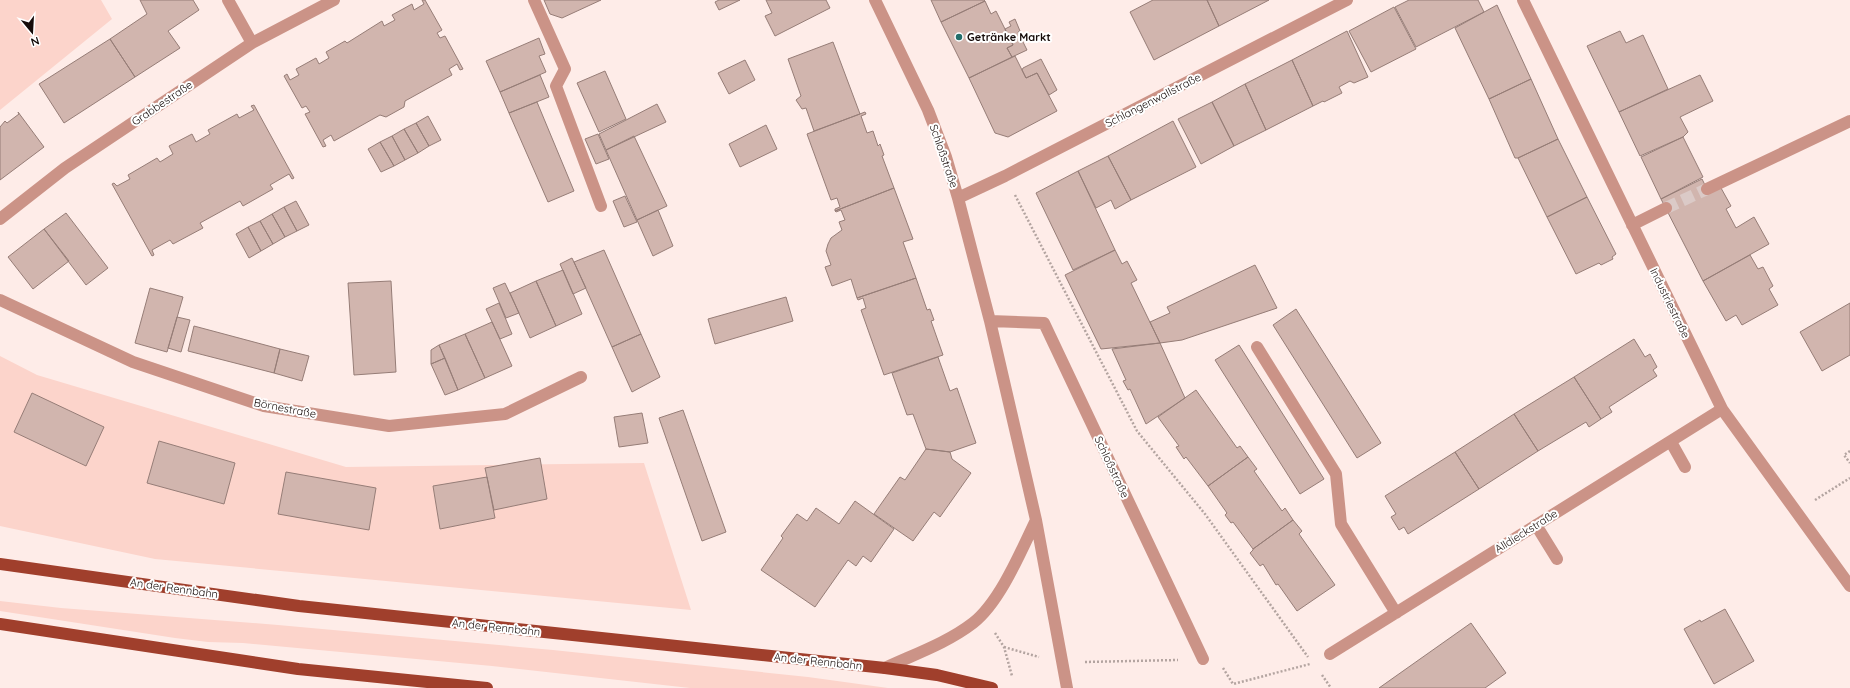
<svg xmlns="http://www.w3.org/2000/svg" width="1850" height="688" viewBox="0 0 1850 688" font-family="Quicksand,sans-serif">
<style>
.green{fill:#fcd4cb}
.building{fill:#d1b5ae;stroke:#967d77}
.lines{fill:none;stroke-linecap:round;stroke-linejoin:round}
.minor-tunnel{stroke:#dbcac7;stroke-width:12;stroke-dasharray:12 6;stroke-linecap:butt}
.path{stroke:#b3a4a0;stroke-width:2.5;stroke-dasharray:2 2;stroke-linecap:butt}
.minor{stroke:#cb9387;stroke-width:12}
.major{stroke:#a03f2c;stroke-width:12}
.poi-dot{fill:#236e6b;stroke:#fff;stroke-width:1.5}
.labels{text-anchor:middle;stroke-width:4;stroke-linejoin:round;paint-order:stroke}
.poi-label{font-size:11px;font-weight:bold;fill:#150b09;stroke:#fff;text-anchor:start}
.street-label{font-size:11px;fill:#150b09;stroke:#fff}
</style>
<rect width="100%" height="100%" fill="#feece8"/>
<path class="green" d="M0 0H101L112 19 0 110Z
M0 356 37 375 346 467 644 463 691 610 155 559 0 526Z
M0 601 61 608 278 625 553 650 808 677 888 688H690L492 666 243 643 208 642 175 638 0 611Z"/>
<path class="building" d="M140 0H193L199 10 168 31 180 48 135 77 110 39 147 14Z
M422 0H425L442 30 437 33 440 38 445 36 463 69 460 70 457 64 449 69 452 75 405 101 404 107 386 117 380 115 334 141 331 135 323 140 326 146 323 147 305 114 310 112 306 106 302 108 284 76 287 74 290 80 299 75 296 69 316 58 319 64 329 58 326 52 345 41 347 43 382 21 384 26 395 20 392 15 412 4 414 10 424 4Z
M544 0H601L562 18 550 14Z
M719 0H740L719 10 715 2Z
M766 0H826L830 8 775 36 765 16 772 13Z
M931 0H984L985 1 941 22Z
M1153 0H1207L1219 26 1154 60 1130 12Z
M1207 0H1269L1219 26Z
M1409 0H1478L1484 12 1416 47 1395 7Z
M985 1 991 14 996 11 1013 45 1007 48 1012 57 969 78 941 22Z
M1497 5 1531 79 1489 99 1455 28Z
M1394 7 1416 49 1371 72 1349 31Z
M1015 19 1020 31 1018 32 1027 50 1012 57 1007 48 1013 45 1005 29 1011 26 1009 22Z
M1347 31 1368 77 1354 83 1350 81 1339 87 1342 93 1324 102 1323 101 1313 106 1292 60Z
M1620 31 1626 43 1643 35 1668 89 1619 112 1587 46Z
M539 38 545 54 539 56 546 72 500 92 486 61Z
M110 39 135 77 64 123 39 84Z
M833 42 860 114 814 131 806 108 802 109 796 100 801 96 788 59Z
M1015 56 1026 78 1037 73 1057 111 1008 137 995 133 969 78Z
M1041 59 1057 90 1049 95 1037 73 1026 78 1022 70 1023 68Z
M745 60 755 80 729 94 718 73Z
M1292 60 1313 106 1266 130 1245 84Z
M605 71 626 119 599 132 577 83Z
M540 75 549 97 509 113 500 92Z
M1700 75 1713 101 1680 117 1688 132 1683 137 1640 156 1619 112Z
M1531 79 1558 139 1518 158H1515L1489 99Z
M1245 84 1266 130 1234 146 1212 102Z
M537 102 574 191 548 202 509 113Z
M1212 102 1234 146 1201 164 1178 119Z
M657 104 666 122 606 150 599 134Z
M254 105 294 178 292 179 289 174 270 185 273 189 243 206 240 201 200 223 203 228 173 244 170 240 152 250 154 255 152 256 112 184 114 183 117 186 130 179 128 175 157 158 160 162 173 154 169 146 192 134 196 142 210 134 208 130 237 114 239 118 254 110 251 106Z
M18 112 44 147 0 180V127L5 121 7 123 19 114Z
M865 112 866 114 861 116 867 133 873 131 878 146 880 144 884 155 882 156 894 188 835 211V209L840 207 837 198 831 200 807 134Z
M428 116 441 140 429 146 416 123Z
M1173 121 1196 167 1131 200 1108 156Z
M416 123 429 146 418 153 404 129Z
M766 125 777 149 740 167 729 144Z
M404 129 418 153 405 160 392 136Z
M598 134 609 159 596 164 585 139Z
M392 136 405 160 394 166 380 142Z
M634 136 667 206 637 220 606 150Z
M1683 137 1703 177 1661 199 1641 157Z
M1558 139 1587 197 1547 217 1518 158Z
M380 142 394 166 381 172 368 149Z
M1108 156 1131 200 1115 209 1111 200 1096 208 1078 171Z
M1078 171 1115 250 1073 270 1036 193Z
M1702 179 1707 189 1721 188 1731 206 1726 209 1736 228 1754 217 1769 244 1703 281 1661 199Z
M894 188 913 239 903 242 916 278 857 298 851 279 832 286 825 267 831 265 826 251 828 244 831 238 842 230 839 222 845 220 841 210 836 212 835 211Z
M625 196 637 222 624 227 613 201Z
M1587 197 1616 254 1612 257 1613 259 1601 265 1599 263 1576 274 1547 217Z
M296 201 309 225 297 231 284 207Z
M284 207 297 231 285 237 272 214Z
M658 210 673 246 653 256 637 220Z
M66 213 108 268 86 285 44 229Z
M272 214 285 237 273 244 260 221Z
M260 221 273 244 261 251 248 227Z
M248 227 261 251 249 258 236 234Z
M44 229 69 261 33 289 8 257Z
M604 250 641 334 612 347 574 262Z
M1115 250 1122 264 1127 261 1137 280 1131 283 1160 343 1101 349 1065 275Z
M1750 255 1758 269 1763 267 1773 286 1769 289 1778 305 1742 325 1736 315 1726 321 1703 281Z
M572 258 586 288 573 294 560 264Z
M1255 265 1277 308 1182 340 1160 343 1150 322 1170 313 1167 307Z
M563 270 582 314 556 326 536 281Z
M916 278 927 310 930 309 934 320 931 321 943 355 884 375 861 310 866 308 863 298 858 300 857 298Z
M391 281 396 372 354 375 348 283Z
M536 281 556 326 530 338 510 293Z
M505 283 519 313 506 318 493 288Z
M150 288 183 297 167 352 135 343Z
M786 297 793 321 715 344 708 319Z
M499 303 512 334 500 339 486 309Z
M1850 303V355L1822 371 1800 332Z
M1296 309 1381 443 1357 458 1273 325Z
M177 317 190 320 181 352 168 348Z
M492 322 512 366 485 378 465 334Z
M194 326 280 349 274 373 188 351Z
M465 334 485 378 458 390 439 345Z
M641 334 660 377 632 392 612 347Z
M1634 339 1645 357 1650 354 1657 367 1653 370 1657 376 1609 407 1612 412 1601 419 1574 377Z
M1160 343 1185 398 1146 424 1130 389 1128 390 1123 381 1126 380 1112 349Z
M439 345 445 358 431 364V350Z
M1239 345 1324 479 1300 494 1215 360Z
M280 349 309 356 302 381 274 373Z
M938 357 950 391 957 388 976 443 950 452 926 449 913 414 907 415 892 373Z
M445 358 458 390 445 395 431 364Z
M1574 377 1601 419 1589 427 1586 422 1538 451 1514 414Z
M1196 390 1237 448 1240 446 1248 457 1208 486 1186 457 1184 459 1176 447 1179 446 1158 417Z
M32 393 104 427 86 466 14 432Z
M683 410 726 532 702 541 659 418Z
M642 413 648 443 619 447 614 417Z
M1514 414 1538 451 1479 489 1455 452Z
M159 441 235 463 224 504 147 483Z
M926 449 950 452 952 459 971 473 940 517 934 512 913 541 874 514 900 477 905 480Z
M1455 452 1479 489 1408 534 1404 527 1399 530 1391 517 1396 514 1385 496Z
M1248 457 1257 469 1254 471 1282 511 1285 508 1293 520 1253 549 1233 522 1231 523 1225 515 1227 513 1208 486Z
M540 458 547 499 494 510 485 468Z
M286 472 376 488 369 530 278 514Z
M487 477 495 518 440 529 433 486Z
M855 501 894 529 871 562 863 556 856 566 848 560 815 607 761 570 783 538 781 536 797 514 807 521 816 508 839 524Z
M1293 520 1302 531 1299 534 1335 585 1297 611 1278 584 1276 585 1263 564 1260 566 1250 553 1253 550V549Z
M1725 609 1754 661 1714 684 1684 629 1700 620 1701 622Z
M1471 623 1506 673 1485 688H1379Z"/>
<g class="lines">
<path class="minor-tunnel" d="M1666 208 1707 189"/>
<path class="path" d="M1015 195 1137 431 1205 514 1308 657
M1850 451 1844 455 1850 463
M1815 500 1850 478
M995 633 1004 647 1012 676
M1004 647 1039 657
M1085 662 1178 660
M1223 668 1233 684 1310 664
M1322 675 1331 688"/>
<path class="minor" d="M228 0 252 43
M534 0 565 69 556 86 601 206
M875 0 928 110 946 157 958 198 990 321 1036 520 1067 688
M1523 0 1722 409 1850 586
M1707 189 1850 121
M958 198 1005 176 1347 0
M0 219 65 168 252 43 334 0
M1632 225 1666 208
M0 300 133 362 264 406 389 426 505 414 581 377
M990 321 1044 323 1203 659
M1257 347 1336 474 1341 524 1396 613
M1671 442 1685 467
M1536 525 1557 559
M1330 654 1722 409
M885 668C915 654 947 643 973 623 1000 602 1021 551 1036 520"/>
<path class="major" d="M0 564 299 606 885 668 937 675 992 688
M0 624 298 669 487 688"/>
</g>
<circle class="poi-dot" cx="959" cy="37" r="4"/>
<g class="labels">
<g class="poi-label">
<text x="967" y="41">Getränke Markt</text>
</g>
<g class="street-label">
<text transform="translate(1153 100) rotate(-27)" y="4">Schlangenwallstraße</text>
<text transform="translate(162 103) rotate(-34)" y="4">Grabbestraße</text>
<text transform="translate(944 156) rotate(71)" y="4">Schloßstraße</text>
<text transform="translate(1670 303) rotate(64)" y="4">Industriestraße</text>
<text transform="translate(285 408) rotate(11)" y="4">Börnestraße</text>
<text transform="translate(1112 467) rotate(65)" y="4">Schloßstraße</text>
<text transform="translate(1526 531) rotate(-32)" y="4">Alldieckstraße</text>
<text transform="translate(174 588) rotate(8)" y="4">An der Rennbahn</text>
<text transform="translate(496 627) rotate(6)" y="4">An der Rennbahn</text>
<text transform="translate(818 661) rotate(6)" y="4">An der Rennbahn</text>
</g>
</g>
<g transform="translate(32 32) rotate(162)" stroke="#ffffff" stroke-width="3" paint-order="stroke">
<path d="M0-3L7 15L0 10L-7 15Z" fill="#150b09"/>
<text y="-6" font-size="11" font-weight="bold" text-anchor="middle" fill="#150b09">N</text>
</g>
</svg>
